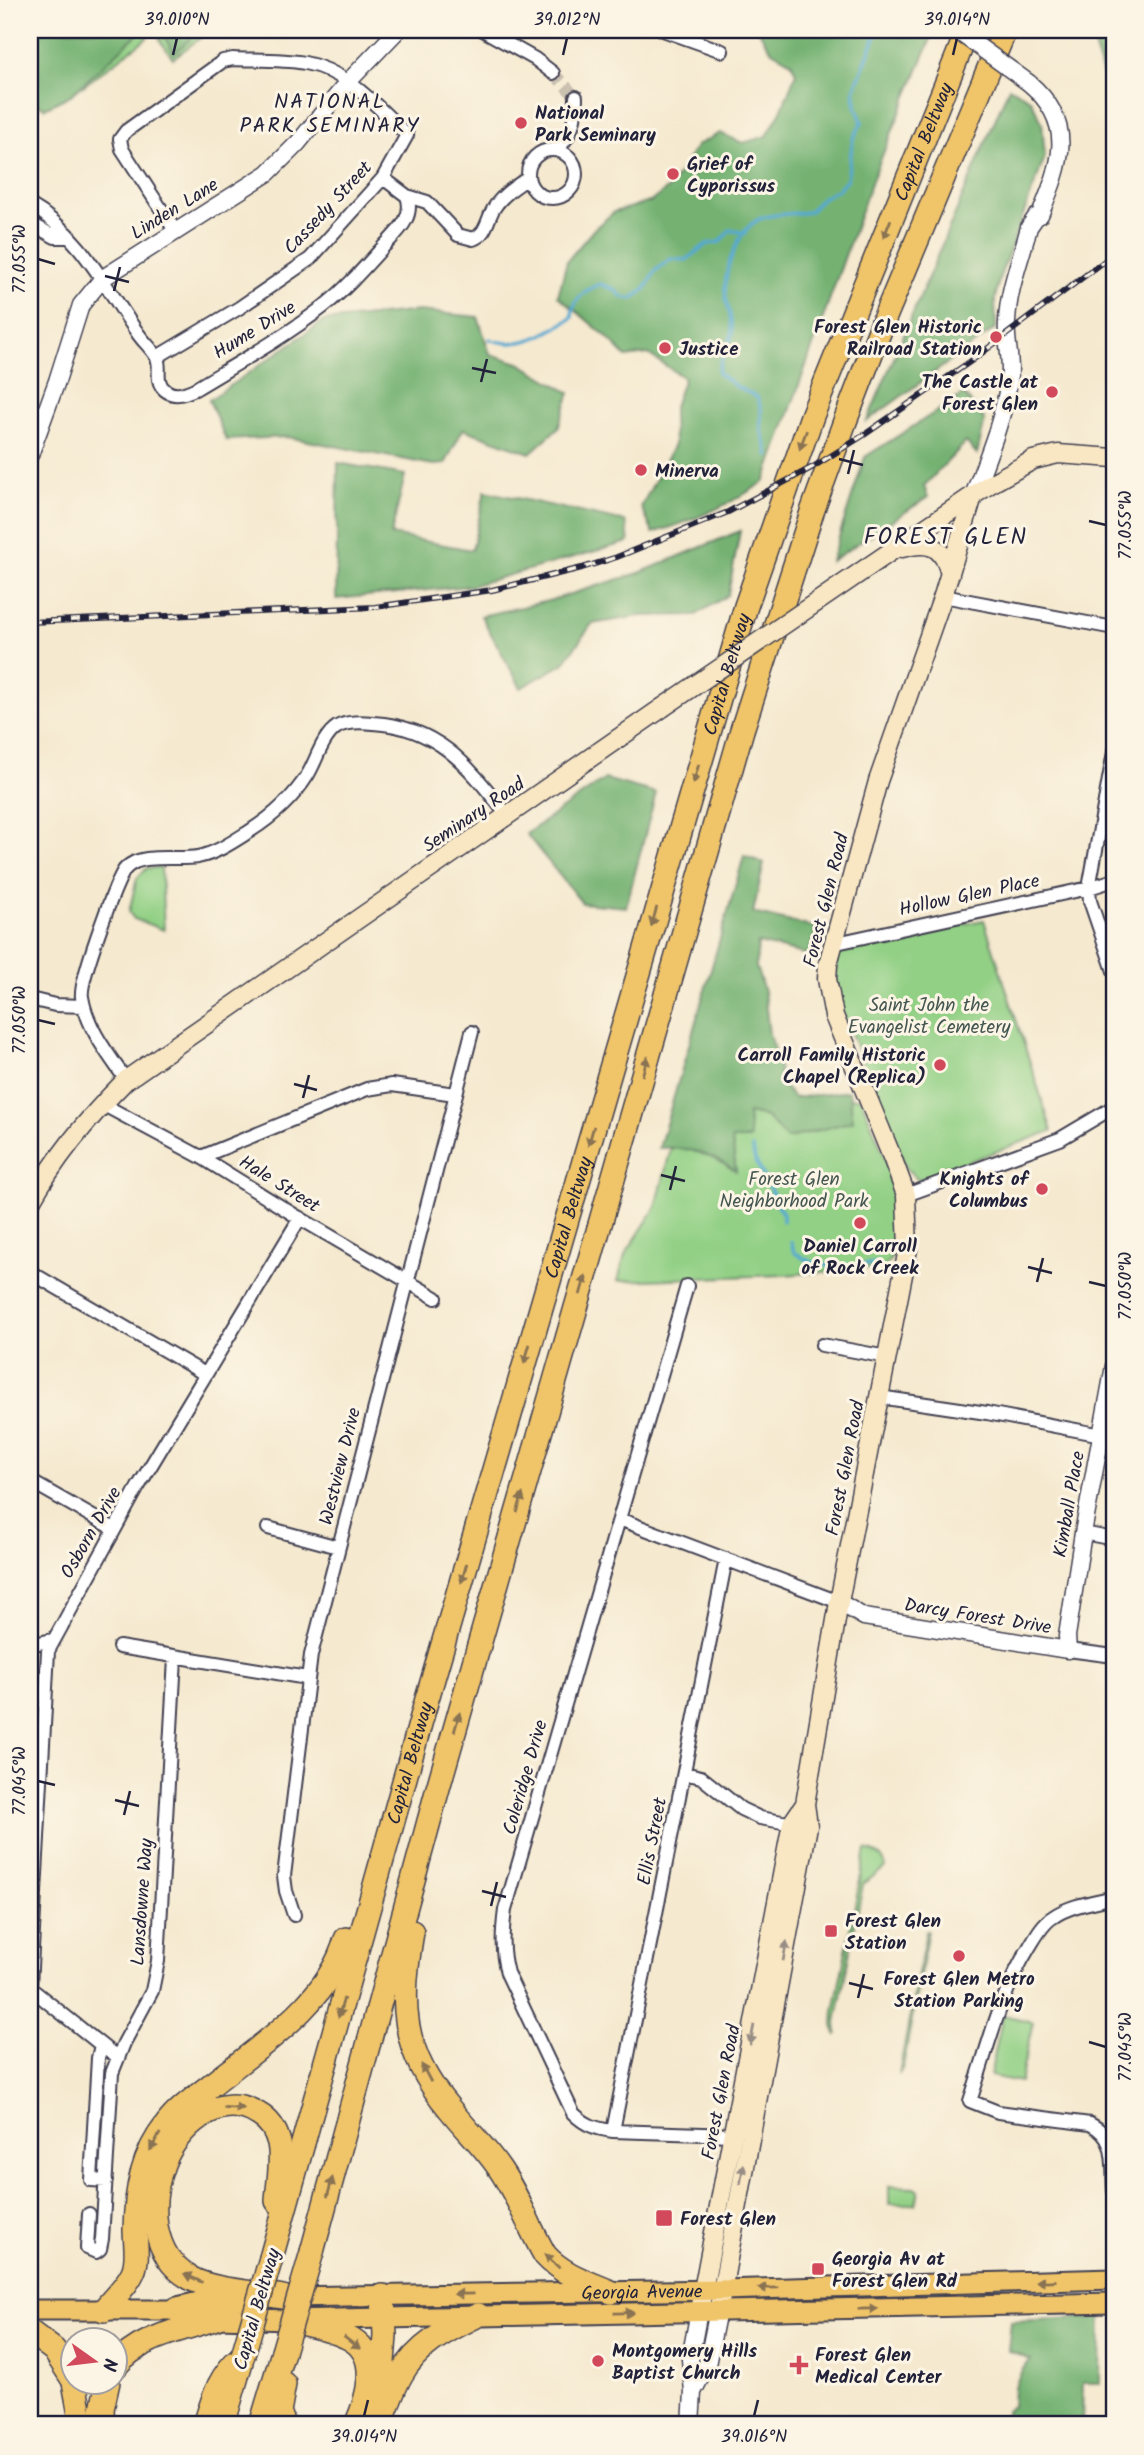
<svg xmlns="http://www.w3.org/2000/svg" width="1144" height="2455" viewBox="0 0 1144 2455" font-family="Kalam,sans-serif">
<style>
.green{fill:#92d085;stroke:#5a7960;stroke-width:2}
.forest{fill:#75b272;stroke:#4c6a56;stroke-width:2}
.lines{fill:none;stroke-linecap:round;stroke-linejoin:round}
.stream{stroke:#55a9d1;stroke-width:3.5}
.minor-tunnel{stroke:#cbc1b1;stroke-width:12;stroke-dasharray:12 6;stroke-linecap:butt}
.minor-casing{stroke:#424051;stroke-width:16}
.tertiary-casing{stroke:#424051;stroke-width:19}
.secondary-casing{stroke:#424051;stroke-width:21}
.primary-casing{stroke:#424051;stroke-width:23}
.motorway-casing{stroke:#424051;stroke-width:26}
.minor{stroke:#fff;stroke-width:12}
.tertiary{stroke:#fff;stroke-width:16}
.secondary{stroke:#f9e7c3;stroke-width:18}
.primary{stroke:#f0c469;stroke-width:19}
.motorway{stroke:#f0c469;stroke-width:23}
.rail-casing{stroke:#22223b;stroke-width:6}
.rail{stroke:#fcf5e5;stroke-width:3.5;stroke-dasharray:10;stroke-linecap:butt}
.tertiary-bridge-casing{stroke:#424051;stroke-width:19;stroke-linecap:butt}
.secondary-bridge-casing{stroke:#424051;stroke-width:21;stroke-linecap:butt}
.motorway-bridge-casing{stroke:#424051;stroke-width:26;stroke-linecap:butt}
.tertiary-bridge{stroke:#fff;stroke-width:16}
.secondary-bridge{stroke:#f9e7c3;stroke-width:18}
.motorway-bridge{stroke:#f0c469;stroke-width:23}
.oneway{fill:#897352}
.oneway2{fill:#988e86}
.ticks{fill:none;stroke:#22223b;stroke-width:2.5}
.poi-dot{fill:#d1495b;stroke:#fcf5e5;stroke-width:2.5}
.labels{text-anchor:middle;stroke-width:6;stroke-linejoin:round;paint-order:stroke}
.poi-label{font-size:19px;font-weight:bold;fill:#22223b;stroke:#fcf5e5;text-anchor:start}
.street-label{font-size:19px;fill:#22223b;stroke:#fcf5e5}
.park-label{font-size:19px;fill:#445651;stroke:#fcf5e5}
.neighbourhood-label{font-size:21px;letter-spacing:2px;fill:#22223b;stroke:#fcf5e5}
.quarter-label{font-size:23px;letter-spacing:2px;fill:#22223b;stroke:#fcf5e5}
.neatline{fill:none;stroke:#22223b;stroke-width:2.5}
.ticks-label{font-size:18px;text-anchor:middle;fill:#22223b}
</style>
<rect width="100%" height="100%" fill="#fcf5e5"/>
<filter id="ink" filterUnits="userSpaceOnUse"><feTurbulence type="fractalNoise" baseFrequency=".0143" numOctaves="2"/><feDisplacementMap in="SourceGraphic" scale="14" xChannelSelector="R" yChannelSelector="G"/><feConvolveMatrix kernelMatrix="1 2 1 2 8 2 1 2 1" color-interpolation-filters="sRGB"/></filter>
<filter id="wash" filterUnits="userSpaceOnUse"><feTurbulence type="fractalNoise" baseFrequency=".00686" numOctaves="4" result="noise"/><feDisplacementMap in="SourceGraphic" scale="28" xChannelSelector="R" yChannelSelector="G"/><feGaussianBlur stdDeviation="1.57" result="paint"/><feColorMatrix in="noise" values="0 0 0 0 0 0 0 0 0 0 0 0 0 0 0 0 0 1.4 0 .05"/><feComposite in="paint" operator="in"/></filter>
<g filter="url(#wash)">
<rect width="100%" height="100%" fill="#f5e9cf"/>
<path class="green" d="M95 30H144L147 38 83 86Z
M157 30H207V33L173 58 161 42Z
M147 868H161L164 930 134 919 129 912 137 878Z
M984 920 1052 1131 918 1180 906 1168 841 1009 835 980 837 949Z
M831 1098H861C875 1136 905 1194 901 1233 900 1247 892 1257 885 1267L784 1275 618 1281 625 1255 656 1207 681 1109Z
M866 1850C876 1852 885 1856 885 1868L863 1884 836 2022 837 2036 833 2026 834 2011Z
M926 1931H928L903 2067 899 2074Z
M1003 2015 1033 2022 1020 2082 990 2076Z
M889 2186 915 2187 919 2191 916 2204H889Z"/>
<path class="forest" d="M30 30H201L174 53 164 36 142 30 71 95 45 108 30 100Z
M758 30H927L933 34 872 180 765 481C730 505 693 521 653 533L641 507 674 445 673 409 684 378 648 354 626 357 607 337 558 296 567 261 594 229 614 212 650 202 670 187 697 145 720 133 743 143 767 136 781 111 796 73 791 62 772 51Z
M1089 30H1114V106L1111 99Z
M1009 87 1030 99 1042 122 1045 157 999 279 995 300 996 328 867 421Z
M419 311 478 317 490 354 519 363 570 393 558 428 530 453 463 429 445 464 433 465 287 437 226 440 209 400 324 321Z
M964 394 985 420 977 454 966 442 924 486 928 497 831 561 865 457Z
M338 463 405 475 391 535 472 550 485 491 626 522 629 542 470 586 336 599Z
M740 531 728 595 696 615 640 616 592 624 563 664 521 688 481 616 548 601 639 573Z
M605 779 656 793 626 907 582 903 526 834Z
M744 856 764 863 753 913 817 928 809 955 758 943 756 967 764 991 769 1034 779 1064 780 1083 794 1098 849 1091 853 1121 787 1139 766 1117 748 1113 750 1139H732L736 1171C711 1155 689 1146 659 1148Z
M1101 2317 1100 2383H1083L1082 2425H1013L1006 2422V2410L1013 2406 1014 2388 1022 2370 1031 2360 1008 2351 1011 2321Z"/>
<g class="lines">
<path class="stream" d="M490 339C519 351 548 333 572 318 572 300 584 290 600 284L614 289 622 297 632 299 646 288 655 271 671 259 686 260 707 244 720 242 730 230 745 233
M769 456 761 428V409L757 397 737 387 718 373C719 357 732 344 732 332 733 318 725 303 725 289 726 265 739 224 765 217 778 213 795 214 809 212L822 198 837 190 847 179 853 139 862 122 856 106 854 90 878 30
M752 1148 755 1160 783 1214V1221
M791 1242 794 1252C819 1271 848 1267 878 1263"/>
</g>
</g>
<g filter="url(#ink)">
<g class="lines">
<path class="minor-tunnel" d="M553 73 576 97"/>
<defs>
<path id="minor" d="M483 30 535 59 553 73
M663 30 722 51
M528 174a24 24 0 1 1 48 0a24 24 0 1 1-48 0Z
M557 150C572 135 576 118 576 97
M407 196 427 202 458 235 473 239C487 234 487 219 494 208 502 195 516 186 528 178
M30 205C80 233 107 290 139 335 144 342 151 348 156 356 163 366 153 380 165 390 175 398 185 393 195 389 238 363 283 338 323 307 345 290 365 267 384 246 397 232 415 218 407 196L383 178
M30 223 55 237H67
M157 357 239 308 310 259 383 178 407 135C377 107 348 71 305 63 282 59 257 60 233 59L223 61 126 131 120 139 122 149 176 232
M943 596 1114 628
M1114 752 1089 888 1090 901 1114 971
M832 944 1089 888 1114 880
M30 999 55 1005 84 1006
M126 1080C108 1054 87 1028 82 997 79 981 114 888 123 872 125 868 131 864 135 862 151 855 180 860 198 857 217 853 234 841 250 831 272 817 293 798 307 776 316 762 322 737 337 727 347 721 362 722 373 723 440 727 469 767 507 815
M102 1104 201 1157 296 1216 436 1298
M201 1157 367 1089 392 1085 455 1094
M906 1195 1060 1139 1114 1107
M30 1272 205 1374
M687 1286 505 1910C502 1933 501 1951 507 1973L573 2113C585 2125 596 2129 613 2131L733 2135
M822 1345 887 1357
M879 1397 987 1413 1102 1435
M30 1481 114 1529
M619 1519 839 1602
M268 1528 338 1547
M1083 1533 1114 1539
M30 1645 52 1640
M119 1647 307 1678
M1068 1650 1114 1656
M684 1773 701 1777 741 1809 760 1818 799 1825
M1114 1897C1095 1902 1070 1905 1053 1917 1043 1923 1036 1936 1030 1946 998 1998 989 2045 970 2101L998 2112 1090 2124C1118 2138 1112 2163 1114 2191
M294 1915 286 1891 284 1876 311 1655 472 1032
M30 1986 48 1651 138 1487 300 1218
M30 1988 110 2052 119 2056
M101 2045 98 2058 91 2180 106 2181
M613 2131 726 1559
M89 2214 87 2248 96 2252 100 2249 102 2239 112 2073 124 2043 152 1991 158 1961 175 1658"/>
<path id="tertiary" d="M30 455 57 381 81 305 103 278 268 173 298 143 348 82 398 30
M973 496C987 458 1003 421 1009 381 1013 362 1005 342 1007 322 1008 289 1021 259 1029 227L1036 217 1040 215C1060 166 1078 125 1029 83
M839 1602 864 1617 1068 1650 1067 1636 1083 1533 1114 1366
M694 2390 707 2365 718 2310
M691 2425 693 2392 690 2359 699 2311"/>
<path id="secondary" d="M902 548C929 541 943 545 950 574
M868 567 990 484 1033 460 1058 454 1114 458
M30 1203C56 1156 88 1118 126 1080L662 708
M720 2302 808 1826 805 1804 839 1602 908 1249 906 1195 892 1157 834 1016 827 979 828 964 878 781 943 596 973 496
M699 2311 792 1823 805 1804"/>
<g id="primary">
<path id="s1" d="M285 2297 722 2290 1114 2279"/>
<path d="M177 2307 199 2302 248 2299"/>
<path d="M30 2310H169L217 2318 289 2320 1114 2303"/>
</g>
<g id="motorway">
<path d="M412 1932C400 2003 400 2050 449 2108 464 2127 483 2145 497 2165 517 2192 528 2226 545 2255 563 2275 587 2282 611 2292"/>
<path d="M277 2201C278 2183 283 2162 279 2143 276 2131 269 2120 258 2114 219 2089 177 2128 163 2164 156 2183 153 2206 156 2226 160 2248 170 2267 190 2278 213 2291 256 2292 283 2297"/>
<path d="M312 2252 438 1788 742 730 812 512 844 424 885 317 1005 30"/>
<path id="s2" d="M271 2258 425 1706 746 606 812 416 968 30"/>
<path d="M104 2310C113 2298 127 2286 133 2272 139 2259 135 2243 135 2229 136 2191 142 2155 167 2124 178 2109 196 2097 211 2085 261 2045 328 2003 346 1939"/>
<path d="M289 2320C309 2326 334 2329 352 2340 381 2357 367 2401 356 2425"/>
<path d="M30 2332 54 2350 74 2381"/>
<path d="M116 2366C138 2337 183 2330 217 2318"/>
<path d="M74 2382 82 2425"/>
<path d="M284 2384 279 2412 284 2425"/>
<path d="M381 2391 385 2335 383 2296"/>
<path d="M103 2425 102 2409 108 2382"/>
<path d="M205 2425C214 2396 219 2376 243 2355"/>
<path d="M223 2425 241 2362"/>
<path d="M261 2425 283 2352"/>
<path d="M379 2425C387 2409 392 2391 401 2375 418 2344 448 2330 478 2315"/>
</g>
</defs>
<use href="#minor" class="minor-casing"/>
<use href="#tertiary" class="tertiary-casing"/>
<use href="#secondary" class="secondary-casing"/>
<use href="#primary" class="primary-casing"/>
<use href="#motorway" class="motorway-casing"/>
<use href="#minor" class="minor"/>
<use href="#tertiary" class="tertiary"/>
<use href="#secondary" class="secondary"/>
<use href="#primary" class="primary"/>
<use href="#motorway" class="motorway"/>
<defs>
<path id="rail" d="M30 622 375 607 492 590 582 568 617 557 728 512 813 467 864 435 971 361 1114 254"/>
</defs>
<use href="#rail" class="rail-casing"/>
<use href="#rail" class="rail"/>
<defs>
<path id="tertiary-bridge" d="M956 30 1029 83"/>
<path id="secondary-bridge" d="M662 708 868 567"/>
<path id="motorway-bridge" d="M283 2352 312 2252
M243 2355 271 2258"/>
</defs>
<use href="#tertiary-bridge" class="tertiary-bridge-casing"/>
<use href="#secondary-bridge" class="secondary-bridge-casing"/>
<use href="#motorway-bridge" class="motorway-bridge-casing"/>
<use href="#tertiary-bridge" class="tertiary-bridge"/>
<use href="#secondary-bridge" class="secondary-bridge"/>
<use href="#motorway-bridge" class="motorway-bridge"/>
</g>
<defs><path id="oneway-solid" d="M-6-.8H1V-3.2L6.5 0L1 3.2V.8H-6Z" transform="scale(1.75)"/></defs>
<g class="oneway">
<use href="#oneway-solid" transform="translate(887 229) rotate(112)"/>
<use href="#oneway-solid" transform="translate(803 440) rotate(110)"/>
<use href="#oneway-solid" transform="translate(696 774) rotate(106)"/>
<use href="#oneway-solid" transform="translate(654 917) rotate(106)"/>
<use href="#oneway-solid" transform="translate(645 1066) rotate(-74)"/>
<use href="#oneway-solid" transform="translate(591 1136) rotate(106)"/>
<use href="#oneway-solid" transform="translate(583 1285) rotate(-74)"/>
<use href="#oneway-solid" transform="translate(527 1354) rotate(106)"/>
<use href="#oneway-solid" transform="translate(520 1503) rotate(-74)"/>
<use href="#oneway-solid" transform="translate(464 1573) rotate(106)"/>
<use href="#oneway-solid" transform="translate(457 1722) rotate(-74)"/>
<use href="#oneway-solid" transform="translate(341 2008) rotate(106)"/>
<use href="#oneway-solid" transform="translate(426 2073) rotate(-118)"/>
<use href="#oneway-solid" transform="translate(234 2108) rotate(3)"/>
<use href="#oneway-solid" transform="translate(155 2142) rotate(120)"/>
<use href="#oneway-solid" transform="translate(330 2187) rotate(-75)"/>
<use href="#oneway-solid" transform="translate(552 2261) rotate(-136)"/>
<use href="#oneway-solid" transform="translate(193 2278) rotate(-155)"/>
<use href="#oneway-solid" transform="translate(1046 2281) rotate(178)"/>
<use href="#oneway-solid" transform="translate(768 2288) rotate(179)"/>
<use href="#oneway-solid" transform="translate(464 2294) rotate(179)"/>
<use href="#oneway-solid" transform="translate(868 2309) rotate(-1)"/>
<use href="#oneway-solid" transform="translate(624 2313) rotate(-1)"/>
<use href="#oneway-solid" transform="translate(352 2343) rotate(37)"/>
</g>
<g class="oneway2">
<use href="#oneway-solid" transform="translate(785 1951) rotate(-79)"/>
<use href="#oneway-solid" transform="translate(752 2035) rotate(101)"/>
<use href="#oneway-solid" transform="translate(742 2174) rotate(-80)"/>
</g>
</g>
<path class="ticks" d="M173 55 177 38M563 55 567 38M953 55 957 38M38 259 55 264M105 276 129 282M114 291 120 267M472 368 496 373M481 382 487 359M839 459 863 465M848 474 854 450M1089 521 1106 525M38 1020 55 1024M294 1084 317 1090M303 1098 309 1075M661 1175 685 1181M670 1190 676 1166M1028 1267 1052 1273M1037 1282 1043 1258M1089 1282 1106 1286M38 1781 55 1785M115 1800 139 1806M124 1815 130 1791M482 1891 506 1897M491 1906 497 1882M849 1983 873 1989M858 1998 864 1974M1089 2042 1106 2047M364 2416 368 2400M754 2416 758 2400"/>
<g class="poi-dot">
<circle cx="521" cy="123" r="7"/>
<circle cx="673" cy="174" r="7"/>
<circle cx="996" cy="337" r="7"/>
<circle cx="665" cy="348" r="7"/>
<circle cx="1052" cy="392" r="7"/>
<circle cx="641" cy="470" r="7"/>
<circle cx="940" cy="1065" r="7"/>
<circle cx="1042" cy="1189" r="7"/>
<circle cx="860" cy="1223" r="7"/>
<rect x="824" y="1924" width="14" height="14" rx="3.5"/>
<circle cx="959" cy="1956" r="7"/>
<rect x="655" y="2209" width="18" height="18" rx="3.5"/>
<rect x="811" y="2262" width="14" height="14" rx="3.5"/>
<circle cx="598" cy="2361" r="7"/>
<path d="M795.5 2354.5h7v7h7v7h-7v7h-7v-7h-7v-7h7z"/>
</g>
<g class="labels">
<g class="poi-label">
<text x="535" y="119">National<tspan x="535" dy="22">Park Seminary</tspan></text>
<text x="687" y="170">Grief of<tspan x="687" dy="22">Cyporissus</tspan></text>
<text x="982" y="333" text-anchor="end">Forest Glen Historic<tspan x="982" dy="22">Railroad Station</tspan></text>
<text x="679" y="355">Justice</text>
<text x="1038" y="388" text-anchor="end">The Castle at<tspan x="1038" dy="22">Forest Glen</tspan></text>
<text x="655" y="477">Minerva</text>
<text x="926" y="1061" text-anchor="end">Carroll Family Historic<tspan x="926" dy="22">Chapel (Replica)</tspan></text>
<text x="1028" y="1185" text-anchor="end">Knights of<tspan x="1028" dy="22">Columbus</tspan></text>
<text x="860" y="1252" text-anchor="middle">Daniel Carroll<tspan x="860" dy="22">of Rock Creek</tspan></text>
<text x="845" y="1927">Forest Glen<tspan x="845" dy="22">Station</tspan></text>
<text x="959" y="1985" text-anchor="middle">Forest Glen Metro<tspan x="959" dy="22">Station Parking</tspan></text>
<text x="680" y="2225">Forest Glen</text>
<text x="832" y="2265">Georgia Av at<tspan x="832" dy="22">Forest Glen Rd</tspan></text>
<text x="612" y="2357">Montgomery Hills<tspan x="612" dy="22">Baptist Church</tspan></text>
<text x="815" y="2361">Forest Glen<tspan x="815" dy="22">Medical Center</tspan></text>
</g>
<g class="street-label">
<text dy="7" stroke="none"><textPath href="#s2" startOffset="2216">Capital Beltway</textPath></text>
<text transform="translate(327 207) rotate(-47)" y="7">Cassedy Street</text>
<text transform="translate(174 208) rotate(-32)" y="7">Linden Lane</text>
<text transform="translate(254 329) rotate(-32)" y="7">Hume Drive</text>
<text dy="7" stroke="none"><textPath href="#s2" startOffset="1648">Capital Beltway</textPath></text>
<text transform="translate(473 814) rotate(-34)" y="7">Seminary Road</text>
<text transform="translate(969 894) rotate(-12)" y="7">Hollow Glen Place</text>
<text transform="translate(825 900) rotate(-76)" y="7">Forest Glen Road</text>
<text transform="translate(280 1183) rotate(32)" y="7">Hale Street</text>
<text dy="7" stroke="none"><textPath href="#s2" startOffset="1082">Capital Beltway</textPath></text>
<text transform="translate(339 1466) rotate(-76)" y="7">Westview Drive</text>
<text transform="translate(844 1468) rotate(-79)" y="7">Forest Glen Road</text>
<text transform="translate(1068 1504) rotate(-80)" y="7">Kimball Place</text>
<text transform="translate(90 1532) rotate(-60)" y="7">Osborn Drive</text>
<text transform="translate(978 1615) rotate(9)" y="7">Darcy Forest Drive</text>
<text dy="7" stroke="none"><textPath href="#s2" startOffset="514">Capital Beltway</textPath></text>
<text transform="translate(524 1777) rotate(-74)" y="7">Coleridge Drive</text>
<text transform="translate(651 1841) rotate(-79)" y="7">Ellis Street</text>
<text transform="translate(141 1902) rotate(-86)" y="7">Lansdowne Way</text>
<text transform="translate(720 2092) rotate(-79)" y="7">Forest Glen Road</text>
<text dy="7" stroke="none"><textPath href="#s1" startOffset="357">Georgia Avenue</textPath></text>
<text transform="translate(256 2309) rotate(-74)" y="7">Capital Beltway</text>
</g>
<g class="park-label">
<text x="929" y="1011">Saint John the<tspan x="929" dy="22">Evangelist Cemetery</tspan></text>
<text x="794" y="1185">Forest Glen<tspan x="794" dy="22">Neighborhood Park</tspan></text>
</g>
<g class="neighbourhood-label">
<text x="330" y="108">NATIONAL<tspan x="330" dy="24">PARK SEMINARY</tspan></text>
</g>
<g class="quarter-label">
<text x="946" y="544">FOREST GLEN</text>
</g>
</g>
<rect width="1144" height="2455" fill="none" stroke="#fcf5e5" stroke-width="77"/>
<g transform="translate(94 2361) rotate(104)"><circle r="33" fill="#fcf5e5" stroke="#a5a1a1" stroke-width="2"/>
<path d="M0-5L12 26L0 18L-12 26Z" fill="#d1495b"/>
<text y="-10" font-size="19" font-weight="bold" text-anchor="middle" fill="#22223b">N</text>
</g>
<rect x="38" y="38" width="1068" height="2378" class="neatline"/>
<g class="ticks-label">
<text x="177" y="25">39.010°N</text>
<text x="567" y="25">39.012°N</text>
<text x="957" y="25">39.014°N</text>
<text transform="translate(19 259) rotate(-90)" y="6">77.055°W</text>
<text transform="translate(1125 525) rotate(-90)" y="6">77.055°W</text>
<text transform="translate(19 1020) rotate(-90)" y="6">77.050°W</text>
<text transform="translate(1125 1286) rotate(-90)" y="6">77.050°W</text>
<text transform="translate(19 1781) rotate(-90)" y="6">77.045°W</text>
<text transform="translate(1125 2047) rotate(-90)" y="6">77.045°W</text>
<text x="364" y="2442">39.014°N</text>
<text x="754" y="2442">39.016°N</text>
</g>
</svg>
